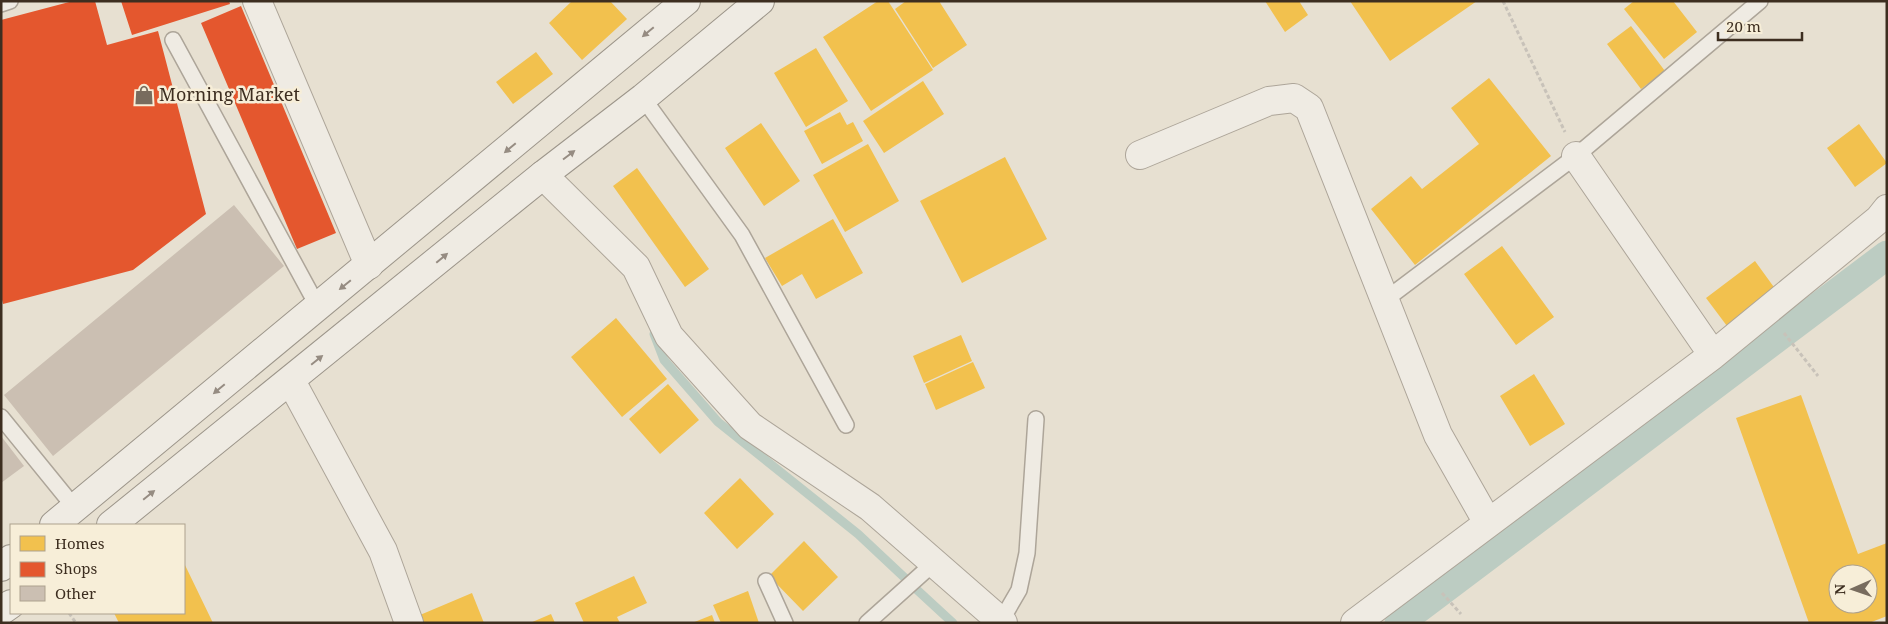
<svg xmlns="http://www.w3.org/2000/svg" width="1888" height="624" viewBox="0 0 1888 624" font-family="'Noto Serif',serif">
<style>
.homes{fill:#f2c14e;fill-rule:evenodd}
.shops{fill:#e4572e}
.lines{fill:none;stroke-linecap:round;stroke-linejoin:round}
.stream{stroke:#bcccc2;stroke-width:9}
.canal{stroke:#bcccc2;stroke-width:29}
.building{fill:#cbbfb2}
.service-casing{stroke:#ada599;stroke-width:18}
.minor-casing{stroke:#ada599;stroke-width:30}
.secondary-casing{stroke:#9c958a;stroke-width:30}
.path{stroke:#c8c2b9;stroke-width:3;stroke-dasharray:4 2.5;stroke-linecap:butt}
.service{stroke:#efebe3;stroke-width:15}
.minor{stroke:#efebe3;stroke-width:28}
.secondary{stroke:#efebe3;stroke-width:28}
.oneway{fill:#968c82}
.labels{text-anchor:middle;stroke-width:5;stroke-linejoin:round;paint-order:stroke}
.poi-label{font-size:18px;fill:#3d2e20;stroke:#f7eed8;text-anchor:start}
</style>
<rect width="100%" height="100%" fill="#e7e0d1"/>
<path class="homes" d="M572 1H610L627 19 582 60 549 23Z
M878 1H888L933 70 871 111 823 37Z
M906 1H939L967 45 933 68 895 9Z
M1265 1H1299L1308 15 1285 32Z
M1350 1H1477L1390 61Z
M1634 1H1673L1697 32 1664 59 1624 9Z
M1631 26 1665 71 1641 89 1607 44Z
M816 48 848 101 806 127 774 73Z
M536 52 553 74 513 104 496 82Z
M1489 78 1551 156 1415 265 1371 209 1411 176 1422 189 1479 144 1451 108Z
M923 81 944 114 884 153 863 121Z
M840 112 847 125 853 122 863 141 822 164 804 131Z
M761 123 800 181 764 206 725 148Z
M1859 124 1887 163 1855 187 1827 148Z
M868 144 899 201 845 232 813 175Z
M1005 157 1047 239 962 283 920 201Z
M637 168 709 269 685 287 613 186Z
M833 219 863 273 816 299 802 274 782 286 765 258Z
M1502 246 1554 317 1516 345 1464 274Z
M1755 261 1776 290 1727 326 1706 298Z
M616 318 667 379 622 417 571 357Z
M961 335 972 361 924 383 913 356Z
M973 362 985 388 936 410 925 384Z
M1534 374 1565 424 1530 446 1500 396Z
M668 384 699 420 660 454 629 419Z
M1801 395 1858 554 1887 543V616L1869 623H1809L1736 418ZM1838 574H1868V604H1838Z
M740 478 774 514 737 549 704 513Z
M804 541 838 577 803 611 769 576Z
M184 563 213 623H119L114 613H184Z
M634 576 647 603 617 617 620 623H584L575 603Z
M748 591 759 623H721L713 605Z
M472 593 484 623H424L420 615Z
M551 614 555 623H530Z
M712 615 715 623H692Z"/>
<path class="shops" d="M73 1H95L107 45 158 31 206 214 133 270 3 304 1 296V20Z
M121 1H229L230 4 132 35Z
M241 6 336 233 297 249 201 23Z"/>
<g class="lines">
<path class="stream" d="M654 334 664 360 718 422 858 534 906 579
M915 588 953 623"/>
<path class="canal" d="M1399 623 1887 255"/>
</g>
<path class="building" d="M234 205 284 266 53 456 4 395Z
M1 436 24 466 1 483Z"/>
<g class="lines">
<defs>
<path id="service" d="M1 4 10 1
M173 40 318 307
M643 98 742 235 846 425
M1385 300 1576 156 1760 1
M1 417 75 508
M766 581 785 623
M1001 621 1019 590 1027 553 1036 419
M867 623 935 562"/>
<path id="minor" d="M257 1 369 265
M1140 155 1269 101 1294 98 1309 108 1438 435 1488 523
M1576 156 1713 355
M543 175 636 267 669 336 750 426 870 507 1003 623
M291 381 383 551 409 623
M1355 623 1713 355 1879 219 1887 209"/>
<path id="secondary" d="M54 525 686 1
M111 525 543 175 643 98 760 1
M1 567 11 559
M1 611 11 604"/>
</defs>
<use href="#service" class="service-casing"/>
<use href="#minor" class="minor-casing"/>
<use href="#secondary" class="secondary-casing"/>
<path class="path" d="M1503 1 1565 132
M1784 333 1818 376
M1442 593 1461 614
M69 613 76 623"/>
<use href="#service" class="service"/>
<use href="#minor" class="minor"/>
<use href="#secondary" class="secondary"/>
</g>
<defs><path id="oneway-solid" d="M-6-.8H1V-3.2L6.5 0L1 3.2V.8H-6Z" transform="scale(1.25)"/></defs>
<g class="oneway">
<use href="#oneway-solid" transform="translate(648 32) rotate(140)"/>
<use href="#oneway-solid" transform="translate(510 148) rotate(140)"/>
<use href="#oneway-solid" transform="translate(569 155) rotate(-37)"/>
<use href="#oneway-solid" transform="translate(442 258) rotate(-40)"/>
<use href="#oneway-solid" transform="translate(345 285) rotate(141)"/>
<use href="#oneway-solid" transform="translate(317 360) rotate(-39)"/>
<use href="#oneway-solid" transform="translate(219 389) rotate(140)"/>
<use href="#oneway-solid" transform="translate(149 495) rotate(-39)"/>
</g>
<defs>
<symbol id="shop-bare" viewBox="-9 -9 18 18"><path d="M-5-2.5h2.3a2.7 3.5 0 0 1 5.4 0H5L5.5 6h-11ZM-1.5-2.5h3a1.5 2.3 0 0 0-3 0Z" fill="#786c5e" stroke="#f7eed8" stroke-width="2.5" paint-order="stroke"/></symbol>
</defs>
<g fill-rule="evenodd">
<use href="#shop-bare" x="130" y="81" width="28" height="28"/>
</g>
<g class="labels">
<g class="poi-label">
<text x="159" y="101">Morning Market</text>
</g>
</g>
<rect width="1888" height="624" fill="none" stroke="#3d2e20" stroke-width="5"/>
<rect x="10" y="524" width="175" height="90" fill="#f7eed8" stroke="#ada18e"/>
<rect x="20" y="536" width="25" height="15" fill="#f2c14e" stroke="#ada18e"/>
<text x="55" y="549" font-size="15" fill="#3d2e20">Homes</text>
<rect x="20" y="562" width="25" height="15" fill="#e4572e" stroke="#ada18e"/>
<text x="55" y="574" font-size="15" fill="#3d2e20">Shops</text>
<rect x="20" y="586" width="25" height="15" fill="#cbbfb2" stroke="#ada18e"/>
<text x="55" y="599" font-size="15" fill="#3d2e20">Other</text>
<g transform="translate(1853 589) rotate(268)"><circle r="24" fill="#f7eed8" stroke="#ada18e"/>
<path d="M0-4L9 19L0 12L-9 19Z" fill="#786c5e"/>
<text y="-8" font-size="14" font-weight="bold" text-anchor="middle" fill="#3d2e20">N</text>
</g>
<path d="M1718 32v8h84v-8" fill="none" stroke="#3d2e20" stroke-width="2.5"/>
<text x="1726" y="32" font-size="15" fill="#3d2e20" stroke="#f7eed8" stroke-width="4" paint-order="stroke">20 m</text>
</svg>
